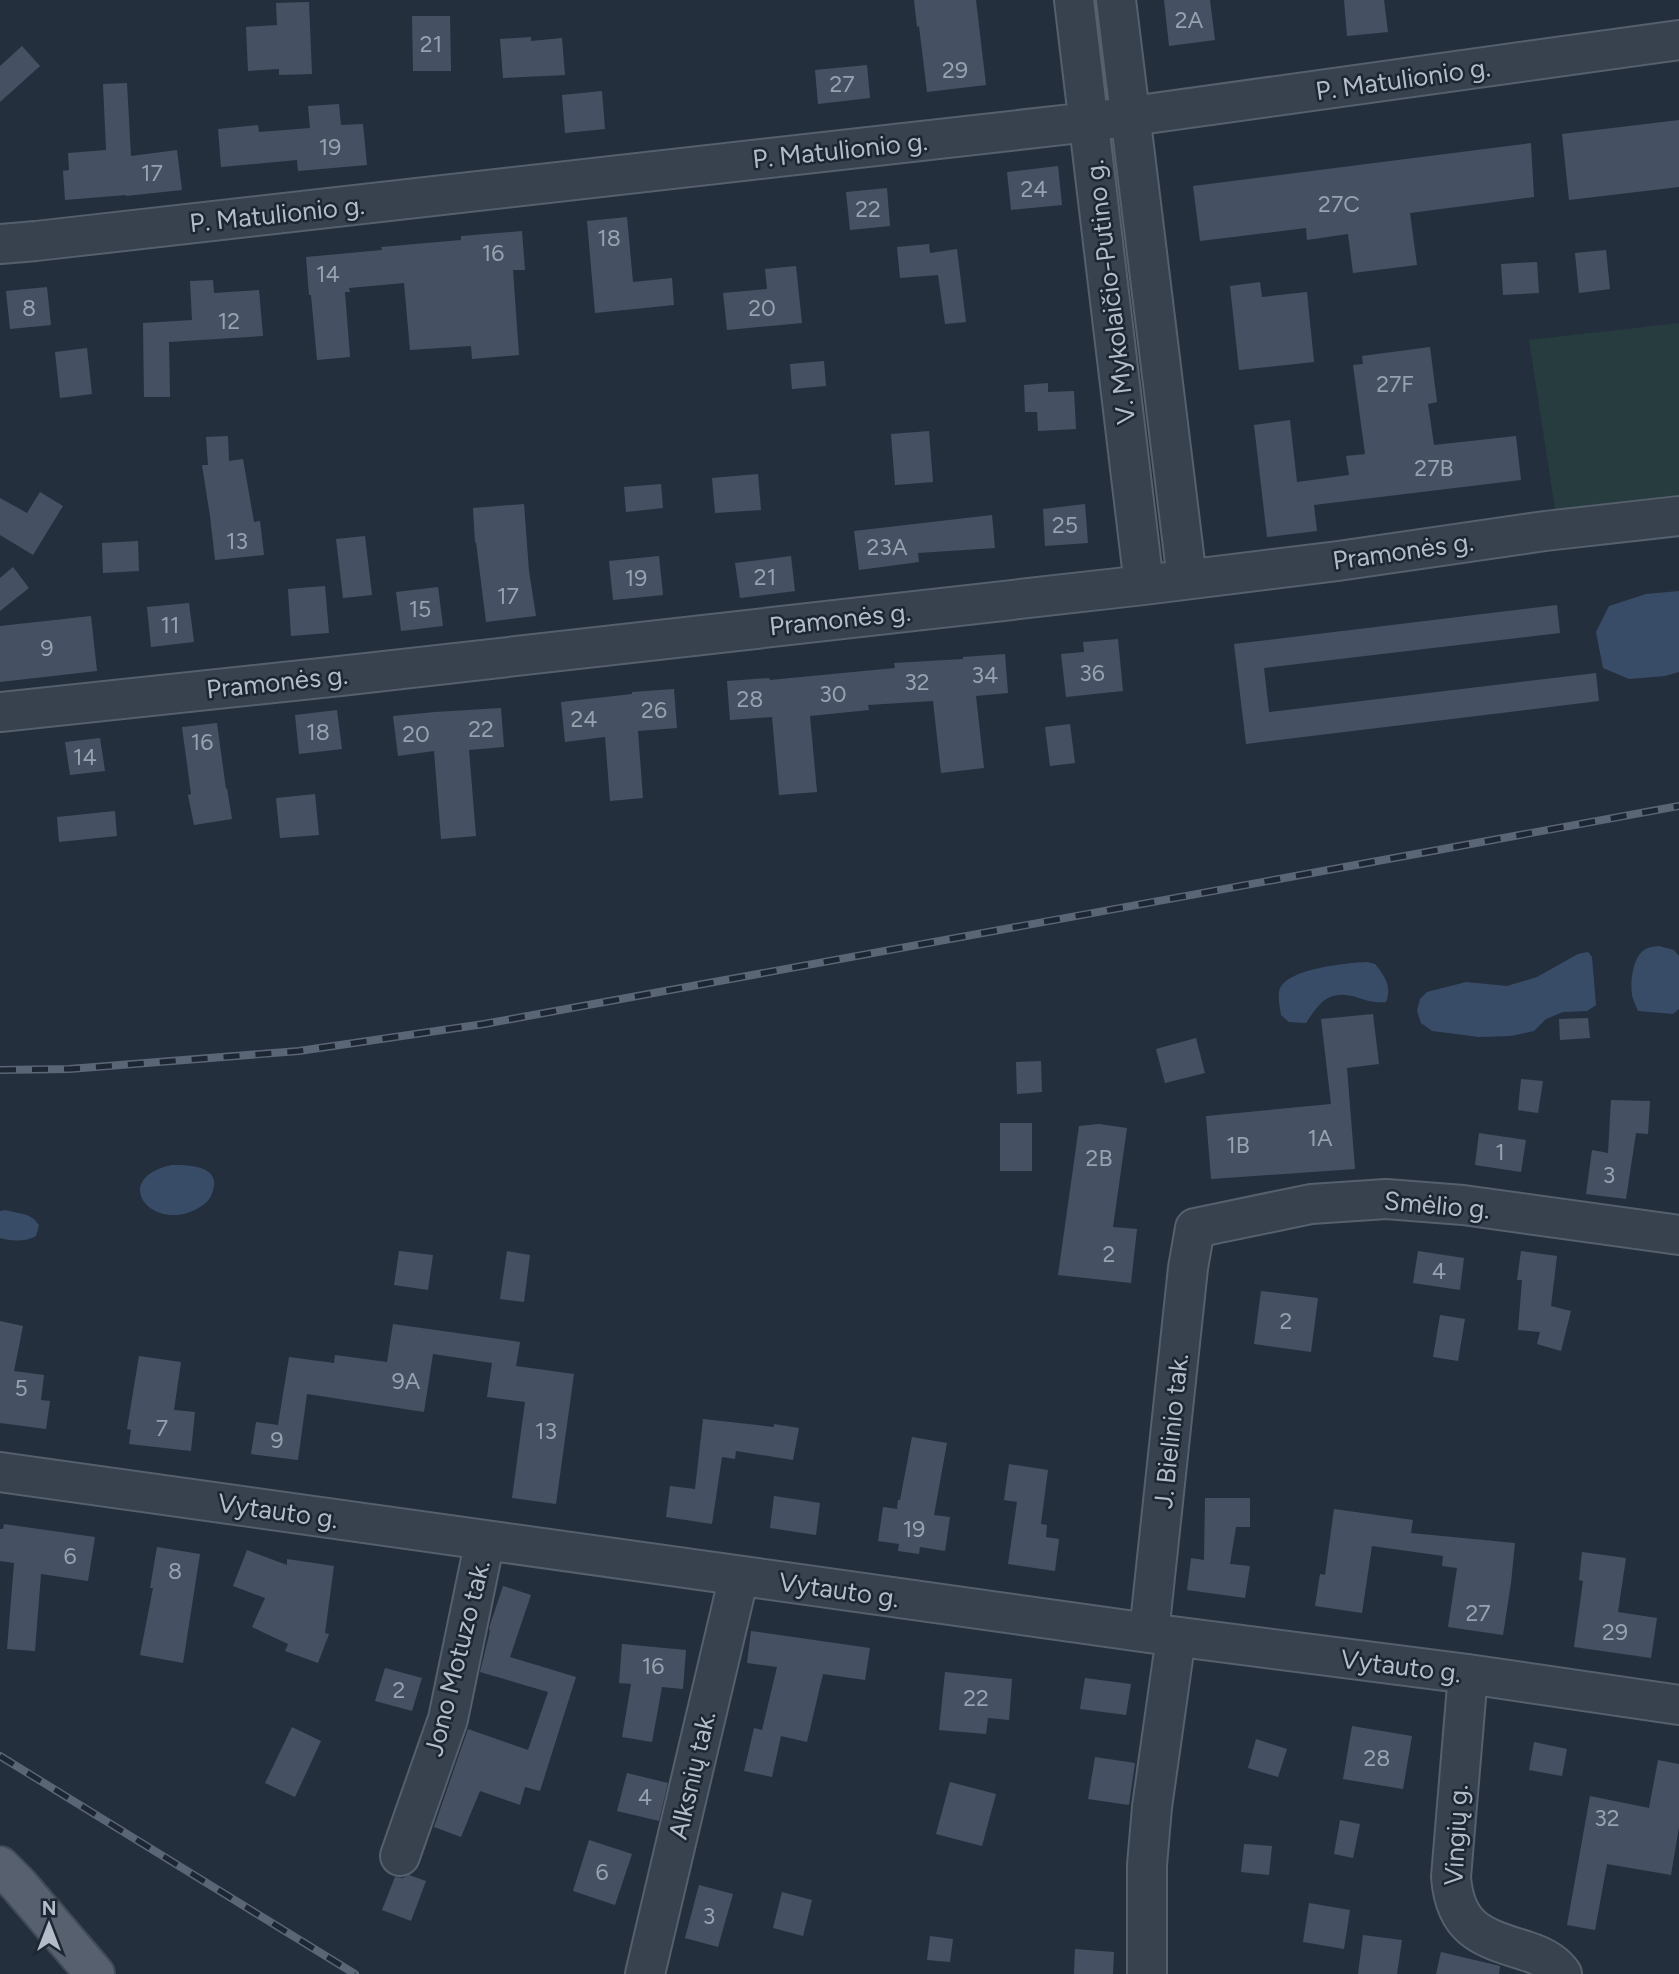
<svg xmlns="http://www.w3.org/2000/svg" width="1679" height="1974" viewBox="0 0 1679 1974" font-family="Figtree,sans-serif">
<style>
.green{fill:#263c3f}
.water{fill:#394c67}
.building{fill:#455162}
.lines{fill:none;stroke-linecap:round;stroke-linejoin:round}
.minor-casing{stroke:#565f6c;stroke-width:42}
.major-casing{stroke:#414a57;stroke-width:42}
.minor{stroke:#38414e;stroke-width:38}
.major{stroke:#56606e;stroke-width:38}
.rail-casing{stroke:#5a6575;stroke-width:8}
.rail{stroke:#1d2633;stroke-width:5;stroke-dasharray:16;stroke-linecap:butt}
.labels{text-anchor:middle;stroke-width:5;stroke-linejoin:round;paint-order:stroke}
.number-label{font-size:23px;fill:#98a1af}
.street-label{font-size:26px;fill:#b4bcc9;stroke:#1d2633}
</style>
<rect width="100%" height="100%" fill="#242f3e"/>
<path class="green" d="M1679 323V509L1557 522 1529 340Z"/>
<path class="water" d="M1679 591V672L1665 676 1629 679 1603 668 1596 632 1609 606 1646 594Z
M1659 946 1674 950 1679 956V1009L1673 1014 1638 1011C1636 1006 1633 1000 1632 995 1630 981 1633 953 1648 948 1649 947 1659 946 1659 946Z
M1588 952 1592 957 1596 1005 1587 1011 1563 1012 1546 1019 1534 1031 1511 1036 1479 1037 1432 1031 1421 1023 1417 1011 1420 999 1427 992 1466 982 1507 986 1537 977 1578 954Z
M1367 962 1375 964C1385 976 1392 987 1386 1002 1375 1003 1369 1001 1359 998 1330 989 1321 1000 1306 1023L1289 1022 1281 1015C1280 1007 1277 996 1280 988 1290 968 1347 963 1367 962Z
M172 1165C186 1165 217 1165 214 1186 212 1196 209 1202 200 1207 154 1236 107 1179 172 1165Z
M5 1210 27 1215 34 1219 39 1225 36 1236C26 1242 11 1241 0 1238V1211Z"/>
<path class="building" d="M914 0H976L986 85 927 92 919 26 917 27Z
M1164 0H1210L1215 40 1169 46Z
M1344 0H1384L1388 32 1347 36Z
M309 2 312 74 279 75V69L248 71 246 27 277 25 276 3Z
M412 16H450L451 71H413Z
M531 37V41L562 38 565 75 503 78 500 39Z
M22 46 40 66 0 102V66Z
M867 65 870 98 818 104 815 70Z
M127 83 131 156 177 150 182 190 126 196V195L65 200 63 171 69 170 68 153 106 150 103 84Z
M602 91 605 129 565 133 562 95Z
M339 104 341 125 363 124 367 165 298 171 297 160 221 167 218 129 258 125 259 132 310 128 308 106Z
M1679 120V187L1569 200 1562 134Z
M1531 143 1534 197 1410 213 1417 265 1353 273 1348 234 1307 240 1306 228 1200 241 1193 186Z
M1058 166 1062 205 1011 210 1007 172Z
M887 188 890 226 850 230 846 192Z
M627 217 633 282 672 278 674 305 595 313 587 221Z
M522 231 525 270H513L519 355 472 359 471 346 410 350 404 283 349 288 350 292H345L350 357 317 360 311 295H309L306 257 382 250 381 247 461 240V236Z
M929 244 930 253 957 249 966 322 945 324 938 275 900 278 897 247Z
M1606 250 1610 289 1579 293 1575 253Z
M1537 262 1539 293 1503 295 1501 264Z
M796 266 802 323 727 330 723 293 767 289 765 269Z
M213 280 214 293 259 290 263 336 169 342 170 397H144L143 323 192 320 190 281Z
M1260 282 1262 297 1307 292 1314 362 1239 370 1230 286Z
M47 287 51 325 10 329 6 291Z
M1430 347 1437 402 1428 404 1434 445 1516 436 1521 480 1314 505 1317 531 1267 537 1254 425 1290 420 1297 482 1349 475 1346 456 1365 454 1353 365 1363 364 1362 356Z
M87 348 92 394 60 398 55 352Z
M824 361 826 386 792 389 790 364Z
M1048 383V392L1074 391 1076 429 1038 431 1037 412H1025L1024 385Z
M929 431 933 482 895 485 891 434Z
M228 436 229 461 243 459 254 522 260 521 264 555 215 560 210 516 202 465H208L206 437Z
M758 474 761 510 715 513 712 478Z
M661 484 663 508 626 512 624 487Z
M40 492 63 506 33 555 0 535V498L27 513Z
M524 504 529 571 536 616 486 622 476 542 475 543 473 508Z
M1085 504 1088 543 1045 546 1043 509Z
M992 515 995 548 918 553 919 562 859 570 854 531Z
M365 536 372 595 343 598 336 539Z
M138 541 139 571 103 573 102 543Z
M659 556 663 595 613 600 609 561Z
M791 556 795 591 740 598 735 563Z
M13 567 29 588 0 611V578Z
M325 586 329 633 291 636 288 589Z
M438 587 443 626 401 631 396 592Z
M189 603 194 642 151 647 147 607Z
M1557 605 1560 633 1264 668 1269 712 1596 673 1599 701 1246 744 1234 644Z
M91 616 97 671 0 682V626Z
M1118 639 1123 691 1066 697 1061 654 1084 652 1083 642Z
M1005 654 1008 693 976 696 984 768 941 773 933 701 868 705 869 710 810 716 817 792 779 795 772 717 730 720 727 681 769 678 770 680 895 668 894 663 963 659V657Z
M674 689 677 728 638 731 643 798 610 801 605 737 565 742 561 702 632 694V692Z
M501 708 504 747 469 750 476 836 441 839 434 751 398 756 393 716 435 712Z
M337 710 342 749 299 754 295 715Z
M217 723 226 789 227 788 232 819 194 825 188 795 191 794 182 727Z
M1070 724 1075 763 1050 766 1045 727Z
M100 738 105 771 70 775 65 742Z
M315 794 319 835 280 838 276 798Z
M115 811 117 836 59 842 57 817Z
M1373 1014 1379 1064 1347 1068 1355 1169 1211 1179 1206 1116 1331 1104 1321 1019Z
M1588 1018 1590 1038 1560 1040 1559 1019Z
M1196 1038 1205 1073 1165 1083 1156 1049Z
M1041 1061 1042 1092 1017 1094 1016 1062Z
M1521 1079 1543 1081 1538 1113 1518 1110Z
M1611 1100 1650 1101 1648 1134 1636 1133 1626 1199 1586 1194 1592 1150 1608 1153Z
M1000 1123H1032V1171H1000Z
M1099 1124 1127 1128 1113 1227 1137 1229 1131 1283 1058 1275 1079 1126Z
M1479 1133 1526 1140 1521 1172 1475 1165Z
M399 1251 433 1255 428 1290 394 1285Z
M507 1251 530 1255 524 1302 500 1299Z
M1418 1251 1464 1258 1460 1290 1413 1283Z
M1521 1251 1557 1256 1551 1306 1571 1311 1561 1351 1537 1344 1540 1332 1518 1330 1522 1280H1517Z
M1261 1291 1318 1298 1311 1352 1254 1344Z
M1440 1315 1465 1319 1458 1361 1433 1357Z
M0 1321 23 1326 14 1371 44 1375 41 1400 50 1401 46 1429 0 1423Z
M393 1324 520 1342 516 1366 574 1374 556 1504 512 1498 525 1402 487 1397 492 1363 433 1354 424 1412 307 1394 298 1460 251 1454 256 1422 278 1425 289 1357 334 1363 335 1355 387 1362Z
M139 1356 181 1362 174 1410 195 1412 191 1451 129 1444 131 1430 127 1429Z
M703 1419 774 1427V1424L799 1428 793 1460 736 1451 735 1459 722 1457 712 1524 666 1517 670 1486 695 1489Z
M912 1437 947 1443 934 1515 950 1517 945 1551 920 1547 919 1554 898 1551 899 1544 878 1541 883 1507 897 1509 898 1500H900Z
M1009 1464 1048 1470 1041 1524 1047 1525 1046 1537 1059 1539 1055 1571 1008 1564 1017 1502 1004 1500Z
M774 1496 820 1503 816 1535 770 1528Z
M1205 1498H1250V1527H1236L1230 1564 1250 1566 1245 1598 1187 1590 1191 1558 1204 1560Z
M1334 1509 1413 1520 1411 1533 1515 1543 1511 1583 1503 1635 1448 1627 1457 1568 1442 1566 1443 1556 1372 1546 1362 1613 1315 1606 1320 1574 1325 1575Z
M4 1524 95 1537 88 1581 41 1574 35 1651 7 1649 14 1563 0 1561V1529H3Z
M157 1547 200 1554 183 1663 140 1655 153 1588H150Z
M247 1550 287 1565V1559L334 1566 325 1633 329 1634 318 1663 285 1651 288 1644 252 1627 265 1598 233 1586Z
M1582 1552 1626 1558 1618 1612 1657 1618 1651 1658 1574 1647 1583 1581 1579 1580Z
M503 1586 531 1595 510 1657 576 1677 540 1791 525 1787 520 1805 480 1791 461 1837 434 1827 468 1729 528 1750 548 1692 480 1672 490 1631 489 1630 490 1625Z
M751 1631 870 1648 865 1680 823 1674 807 1742 781 1736 772 1777 744 1771 754 1728 762 1730 777 1667 747 1663Z
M622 1644 686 1650 683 1689 662 1687 652 1742 622 1737 631 1684 619 1683Z
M385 1668 422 1678 412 1711 375 1701Z
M945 1672 1012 1679 1009 1720 988 1718 986 1734 939 1730Z
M1085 1678 1131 1684 1126 1715 1080 1709Z
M1352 1726 1412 1736 1403 1789 1343 1779Z
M292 1727 321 1741 295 1797 265 1783Z
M1256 1739 1287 1749 1278 1777 1248 1768Z
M1534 1742 1567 1749 1562 1776 1529 1770Z
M1095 1757 1135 1763 1129 1805 1088 1799Z
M1658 1760 1679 1764V1827L1671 1875 1607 1864 1595 1930 1567 1925 1590 1796 1649 1808Z
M627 1773 668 1783 659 1821 617 1811Z
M950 1782 996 1794 982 1846 936 1834Z
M1340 1820 1360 1824 1353 1858 1334 1854Z
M589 1840 632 1854 615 1905 573 1891Z
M1244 1844 1272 1846 1269 1875 1241 1872Z
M409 1875 426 1881 411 1921 382 1910 395 1877 403 1878Z
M699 1885 733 1894 718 1947 685 1938Z
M782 1892 812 1900 803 1936 773 1928Z
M1309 1903 1350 1910 1344 1949 1303 1942Z
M1363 1935 1402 1940 1397 1974H1358Z
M930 1936 953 1939 950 1962 927 1960Z
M1075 1949 1114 1952 1113 1974H1074Z
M1441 1952 1500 1966 1499 1974H1436Z"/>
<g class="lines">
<defs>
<path id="minor" d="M1074 0 1144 585
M1116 0 1187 579
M0 244 36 241 1089 122 1679 40
M0 712 340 676 1144 585 1338 561 1545 531 1679 516
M0 1472 1149 1633 1468 1674 1679 1705
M1149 1633 1188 1268 1195 1228 1311 1204 1386 1199 1463 1205 1679 1235
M1468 1674 1451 1877C1455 1929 1481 1937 1526 1951 1539 1955 1554 1962 1562 1974
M400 1856 448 1719 485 1540
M645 1974 739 1576
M1147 1974V1865L1152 1807 1176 1637"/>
<path id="major" d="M0 1866 18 1884 95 1974"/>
</defs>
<use href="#minor" class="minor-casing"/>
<use href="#major" class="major-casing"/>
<use href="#minor" class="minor"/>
<use href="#major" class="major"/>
<defs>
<path id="rail" d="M0 1070 69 1069 299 1051 484 1024 1679 806
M0 1756 355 1974"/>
</defs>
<use href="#rail" class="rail-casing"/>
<use href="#rail" class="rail"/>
</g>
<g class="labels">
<g class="number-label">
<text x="1189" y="28">2A</text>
<text x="431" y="52">21</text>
<text x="955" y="78">29</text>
<text x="842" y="92">27</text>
<text x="330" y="155">19</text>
<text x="152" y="181">17</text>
<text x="1034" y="197">24</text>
<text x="1339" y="212">27C</text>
<text x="868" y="217">22</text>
<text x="609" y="246">18</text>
<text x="493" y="261">16</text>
<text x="328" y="282">14</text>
<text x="29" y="316">8</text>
<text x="762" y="316">20</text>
<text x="229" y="329">12</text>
<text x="1395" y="392">27F</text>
<text x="1434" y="476">27B</text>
<text x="1065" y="533">25</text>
<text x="237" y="549">13</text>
<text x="887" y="555">23A</text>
<text x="765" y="585">21</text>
<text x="636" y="586">19</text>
<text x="508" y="604">17</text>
<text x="420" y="617">15</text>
<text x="170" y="633">11</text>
<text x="47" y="656">9</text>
<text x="1092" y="681">36</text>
<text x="985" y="683">34</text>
<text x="917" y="690">32</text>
<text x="833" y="702">30</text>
<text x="750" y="707">28</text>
<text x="654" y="718">26</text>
<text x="584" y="727">24</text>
<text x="481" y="737">22</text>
<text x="318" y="740">18</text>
<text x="416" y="742">20</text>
<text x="202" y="750">16</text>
<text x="85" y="765">14</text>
<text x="1320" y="1146">1A</text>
<text x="1238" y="1153">1B</text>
<text x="1500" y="1160">1</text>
<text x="1099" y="1166">2B</text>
<text x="1609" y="1183">3</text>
<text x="1109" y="1262">2</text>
<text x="1439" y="1279">4</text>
<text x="1286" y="1329">2</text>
<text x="406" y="1389">9A</text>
<text x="21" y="1396">5</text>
<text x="162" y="1436">7</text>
<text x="546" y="1439">13</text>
<text x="277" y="1448">9</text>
<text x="914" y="1537">19</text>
<text x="70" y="1564">6</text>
<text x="175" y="1579">8</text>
<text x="1478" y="1621">27</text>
<text x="1615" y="1640">29</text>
<text x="653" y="1674">16</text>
<text x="399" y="1698">2</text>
<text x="976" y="1706">22</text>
<text x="1377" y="1766">28</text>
<text x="645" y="1805">4</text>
<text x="1607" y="1826">32</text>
<text x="602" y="1880">6</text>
<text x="709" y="1924">3</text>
</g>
<g class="street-label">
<text transform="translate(1403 79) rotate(-8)" y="9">P. Matulionio g.</text>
<text transform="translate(840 150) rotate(-6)" y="9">P. Matulionio g.</text>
<text transform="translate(277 214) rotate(-6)" y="9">P. Matulionio g.</text>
<text transform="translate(1110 292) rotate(-97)" y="9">V. Mykolaičio-Putino g.</text>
<text transform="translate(1403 551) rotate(-8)" y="9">Pramonės g.</text>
<text transform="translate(840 619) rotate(-6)" y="9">Pramonės g.</text>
<text transform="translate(277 682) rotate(-6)" y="9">Pramonės g.</text>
<text transform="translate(1437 1205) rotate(5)" y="9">Smėlio g.</text>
<text transform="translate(1171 1431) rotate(-84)" y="9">J. Bielinio tak.</text>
<text transform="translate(278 1511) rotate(8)" y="9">Vytauto g.</text>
<text transform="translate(839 1590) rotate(8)" y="9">Vytauto g.</text>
<text transform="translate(457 1658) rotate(-76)" y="9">Jono Motuzo tak.</text>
<text transform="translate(1401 1666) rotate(7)" y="9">Vytauto g.</text>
<text transform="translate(692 1775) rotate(-77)" y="9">Alksnių tak.</text>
<text transform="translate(1456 1835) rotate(-87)" y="9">Vingių g.</text>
</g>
</g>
<g transform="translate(49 1925)" stroke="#1d2633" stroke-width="5" paint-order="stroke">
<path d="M0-5L12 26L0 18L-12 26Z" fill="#b4bcc9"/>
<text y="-10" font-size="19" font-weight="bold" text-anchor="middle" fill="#b4bcc9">N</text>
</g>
</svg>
